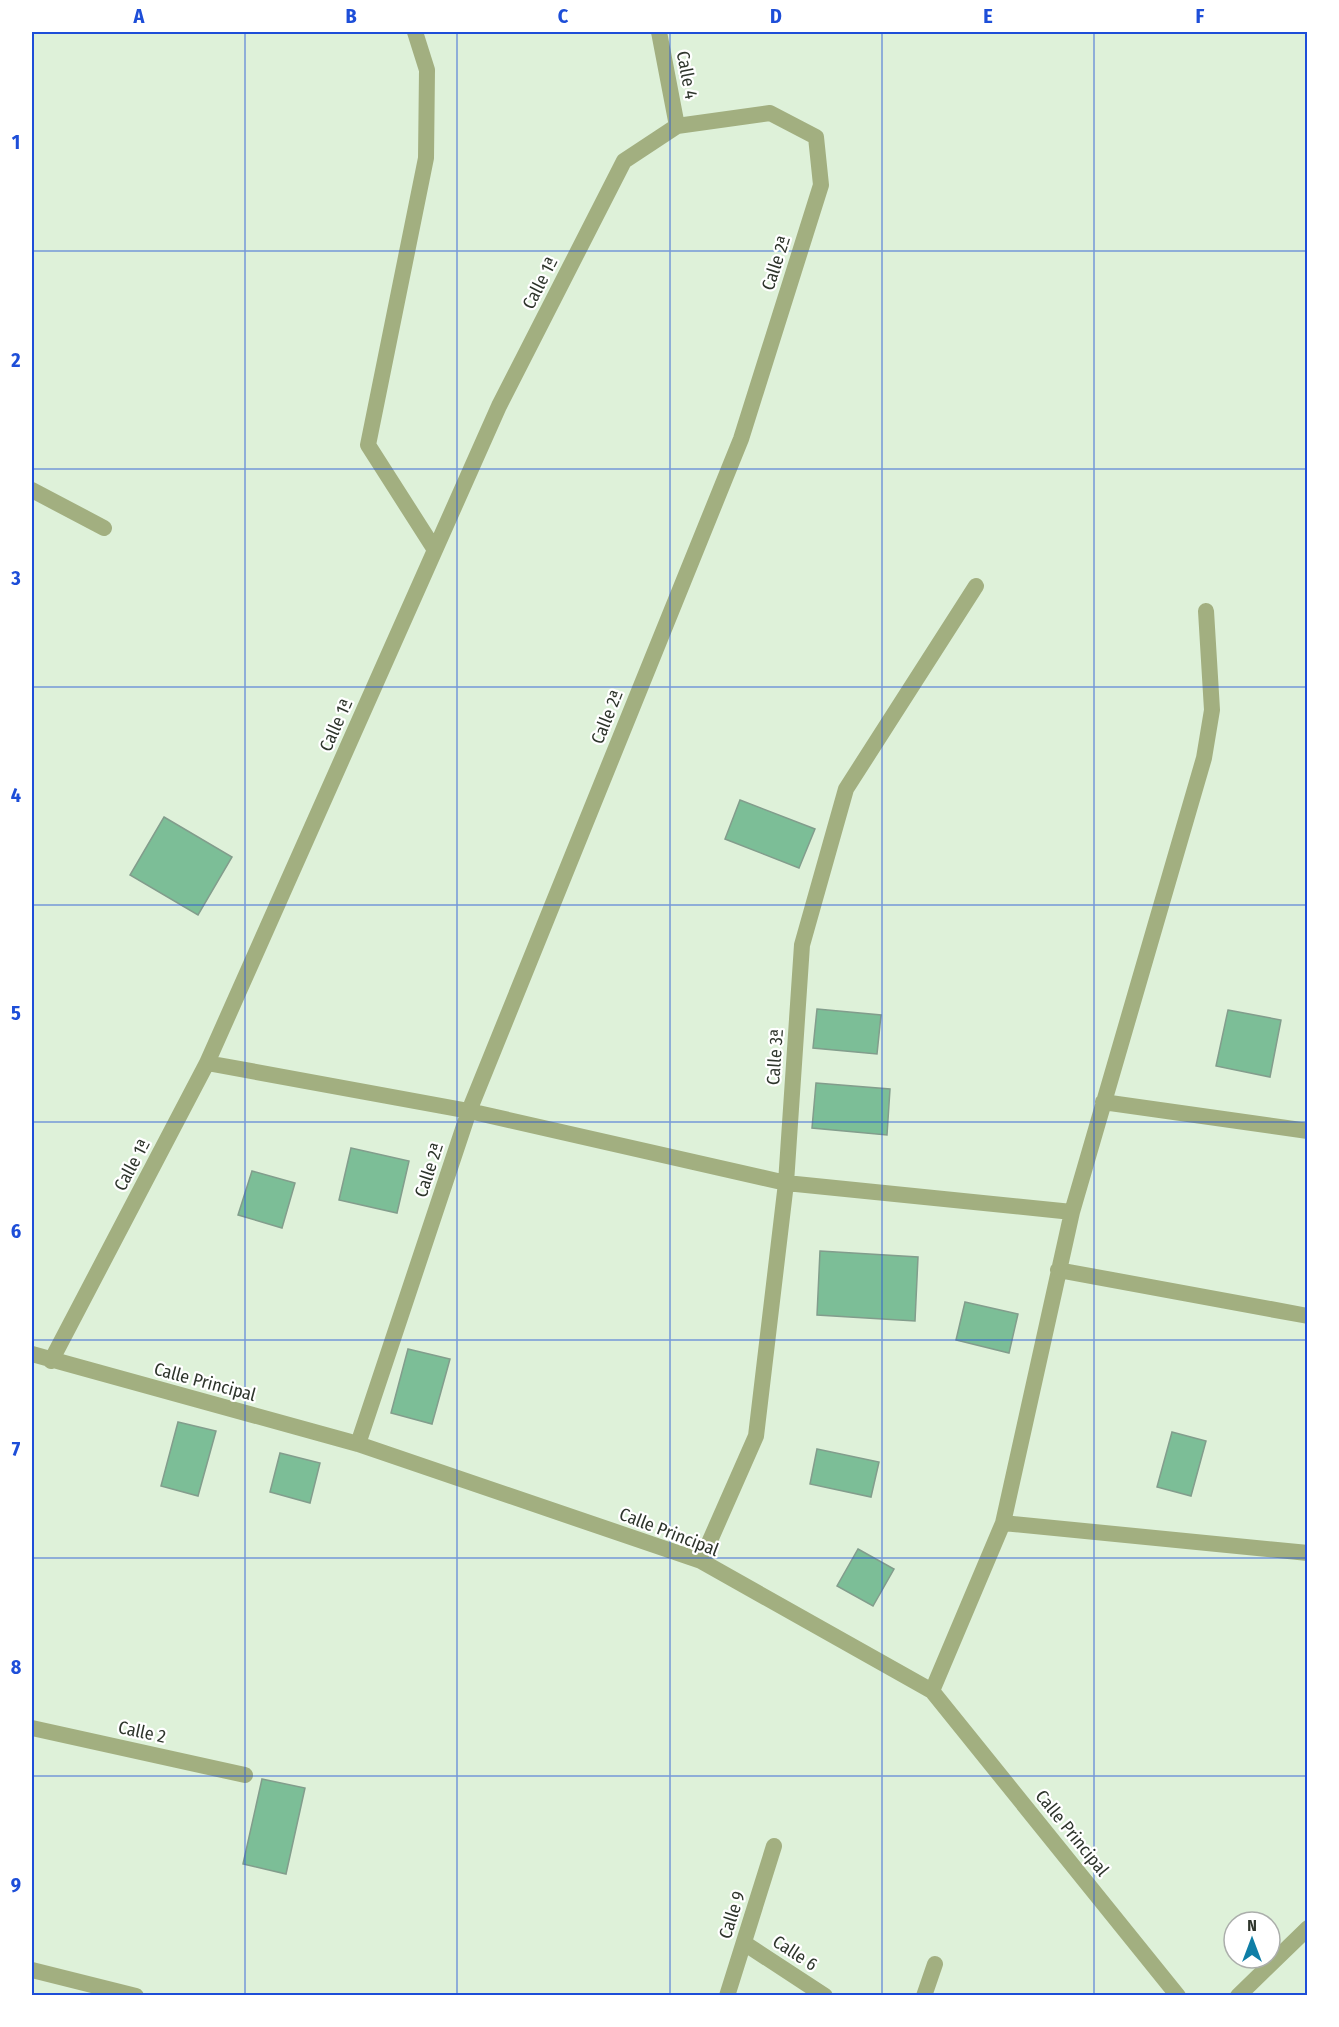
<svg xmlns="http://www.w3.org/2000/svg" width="1339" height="2027" viewBox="0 0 1339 2027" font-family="'Fira Sans Condensed',sans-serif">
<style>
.building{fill:#7cbe97;stroke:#829d8c;stroke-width:1.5}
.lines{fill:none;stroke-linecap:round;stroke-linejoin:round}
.service{stroke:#a2af80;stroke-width:16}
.minor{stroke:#a2af80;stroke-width:16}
.grid{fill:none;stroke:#1d4ed8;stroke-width:1.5;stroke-opacity:0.55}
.labels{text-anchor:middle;stroke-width:4.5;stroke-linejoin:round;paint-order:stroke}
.street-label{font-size:18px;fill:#2e352c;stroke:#fff}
.neatline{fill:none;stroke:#1d4ed8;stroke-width:2}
.grid-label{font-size:20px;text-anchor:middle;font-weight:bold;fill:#1d4ed8}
</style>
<rect width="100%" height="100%" fill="#def1d9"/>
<path class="building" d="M740 800 815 829 799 868 725 839Z
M164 817 232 857 198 915 130 875Z
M817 1009 881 1015 877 1054 813 1048Z
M1228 1010 1281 1020 1270 1077 1216 1066Z
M816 1083 890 1089 887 1135 812 1128Z
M351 1148 409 1161 397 1213 339 1200Z
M252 1171 295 1183 282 1228 238 1215Z
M820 1251 918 1257 915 1321 817 1315Z
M965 1302 1018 1314 1009 1353 956 1340Z
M408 1349 450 1359 432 1424 391 1413Z
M178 1422 216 1431 198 1496 161 1486Z
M1172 1432 1206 1441 1191 1496 1157 1487Z
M817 1449 879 1462 871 1497 810 1484Z
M280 1453 320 1463 310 1503 270 1492Z
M858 1549 894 1569 873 1606 837 1586Z
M262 1779 305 1788 286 1874 243 1864Z"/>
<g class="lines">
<path class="service" d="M32 490 104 528"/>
<path class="minor" d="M415 32 427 70 426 158 368 445 435 550
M659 32 677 126
M207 1063 469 1111 786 1183 1072 1212
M1103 1102 1308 1131
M1058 1270 1308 1316
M32 1354 358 1444 701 1561 932 1691 1178 1996
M51 1361 207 1063 499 406 624 161 677 126 770 113 816 137 821 185 741 439 469 1111 358 1444
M1003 1523 1308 1553
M701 1561 756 1436 786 1183 802 945 846 789 976 586
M932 1691 1003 1523 1072 1212 1204 758 1212 710 1206 611
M32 1728 245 1775
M744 1943 825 1996
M32 1970 136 1996
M727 1996 774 1846
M924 1996 935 1964
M1238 1996 1308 1928"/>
</g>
<path class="grid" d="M245 32V1996M457 32V1996M670 32V1996M882 32V1996M1094 32V1996M32 251H1308M32 469H1308M32 687H1308M32 905H1308M32 1122H1308M32 1340H1308M32 1558H1308M32 1776H1308"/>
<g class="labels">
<g class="street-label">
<text transform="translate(687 75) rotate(79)" y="6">Calle 4</text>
<text transform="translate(776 263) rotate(-72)" y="6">Calle 2ª</text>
<text transform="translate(540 283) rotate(-63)" y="6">Calle 1ª</text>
<text transform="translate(607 717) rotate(-68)" y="6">Calle 2ª</text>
<text transform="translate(336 725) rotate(-66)" y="6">Calle 1ª</text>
<text transform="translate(775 1057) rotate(-86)" y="6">Calle 3ª</text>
<text transform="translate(132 1165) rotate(-62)" y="6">Calle 1ª</text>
<text transform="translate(429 1170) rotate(-72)" y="6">Calle 2ª</text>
<text transform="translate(205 1382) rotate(15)" y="6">Calle Principal</text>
<text transform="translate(669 1532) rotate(21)" y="6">Calle Principal</text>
<text transform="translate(142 1732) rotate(12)" y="6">Calle 2</text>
<text transform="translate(1072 1833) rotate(51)" y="6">Calle Principal</text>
<text transform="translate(732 1915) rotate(-72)" y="6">Calle 9</text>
<text transform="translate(795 1953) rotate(33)" y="6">Calle 6</text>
</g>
</g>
<rect width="1339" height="2027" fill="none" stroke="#ffffff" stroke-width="66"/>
<g transform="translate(1252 1940)"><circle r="28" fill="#ffffff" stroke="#abaeab" stroke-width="1.5"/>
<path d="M0-4.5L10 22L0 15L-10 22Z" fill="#0f7ea6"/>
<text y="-9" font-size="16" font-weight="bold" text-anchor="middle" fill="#2e352c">N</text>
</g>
<rect x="33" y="33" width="1273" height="1961" class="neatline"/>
<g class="grid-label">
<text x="139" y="23">A</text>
<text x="351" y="23">B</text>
<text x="563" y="23">C</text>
<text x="776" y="23">D</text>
<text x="988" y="23">E</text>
<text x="1200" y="23">F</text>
<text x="16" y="149">1</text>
<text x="16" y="367">2</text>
<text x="16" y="585">3</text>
<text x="16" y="802">4</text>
<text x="16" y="1020">5</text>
<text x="16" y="1238">6</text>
<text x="16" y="1456">7</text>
<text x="16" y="1674">8</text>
<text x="16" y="1892">9</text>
</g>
</svg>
